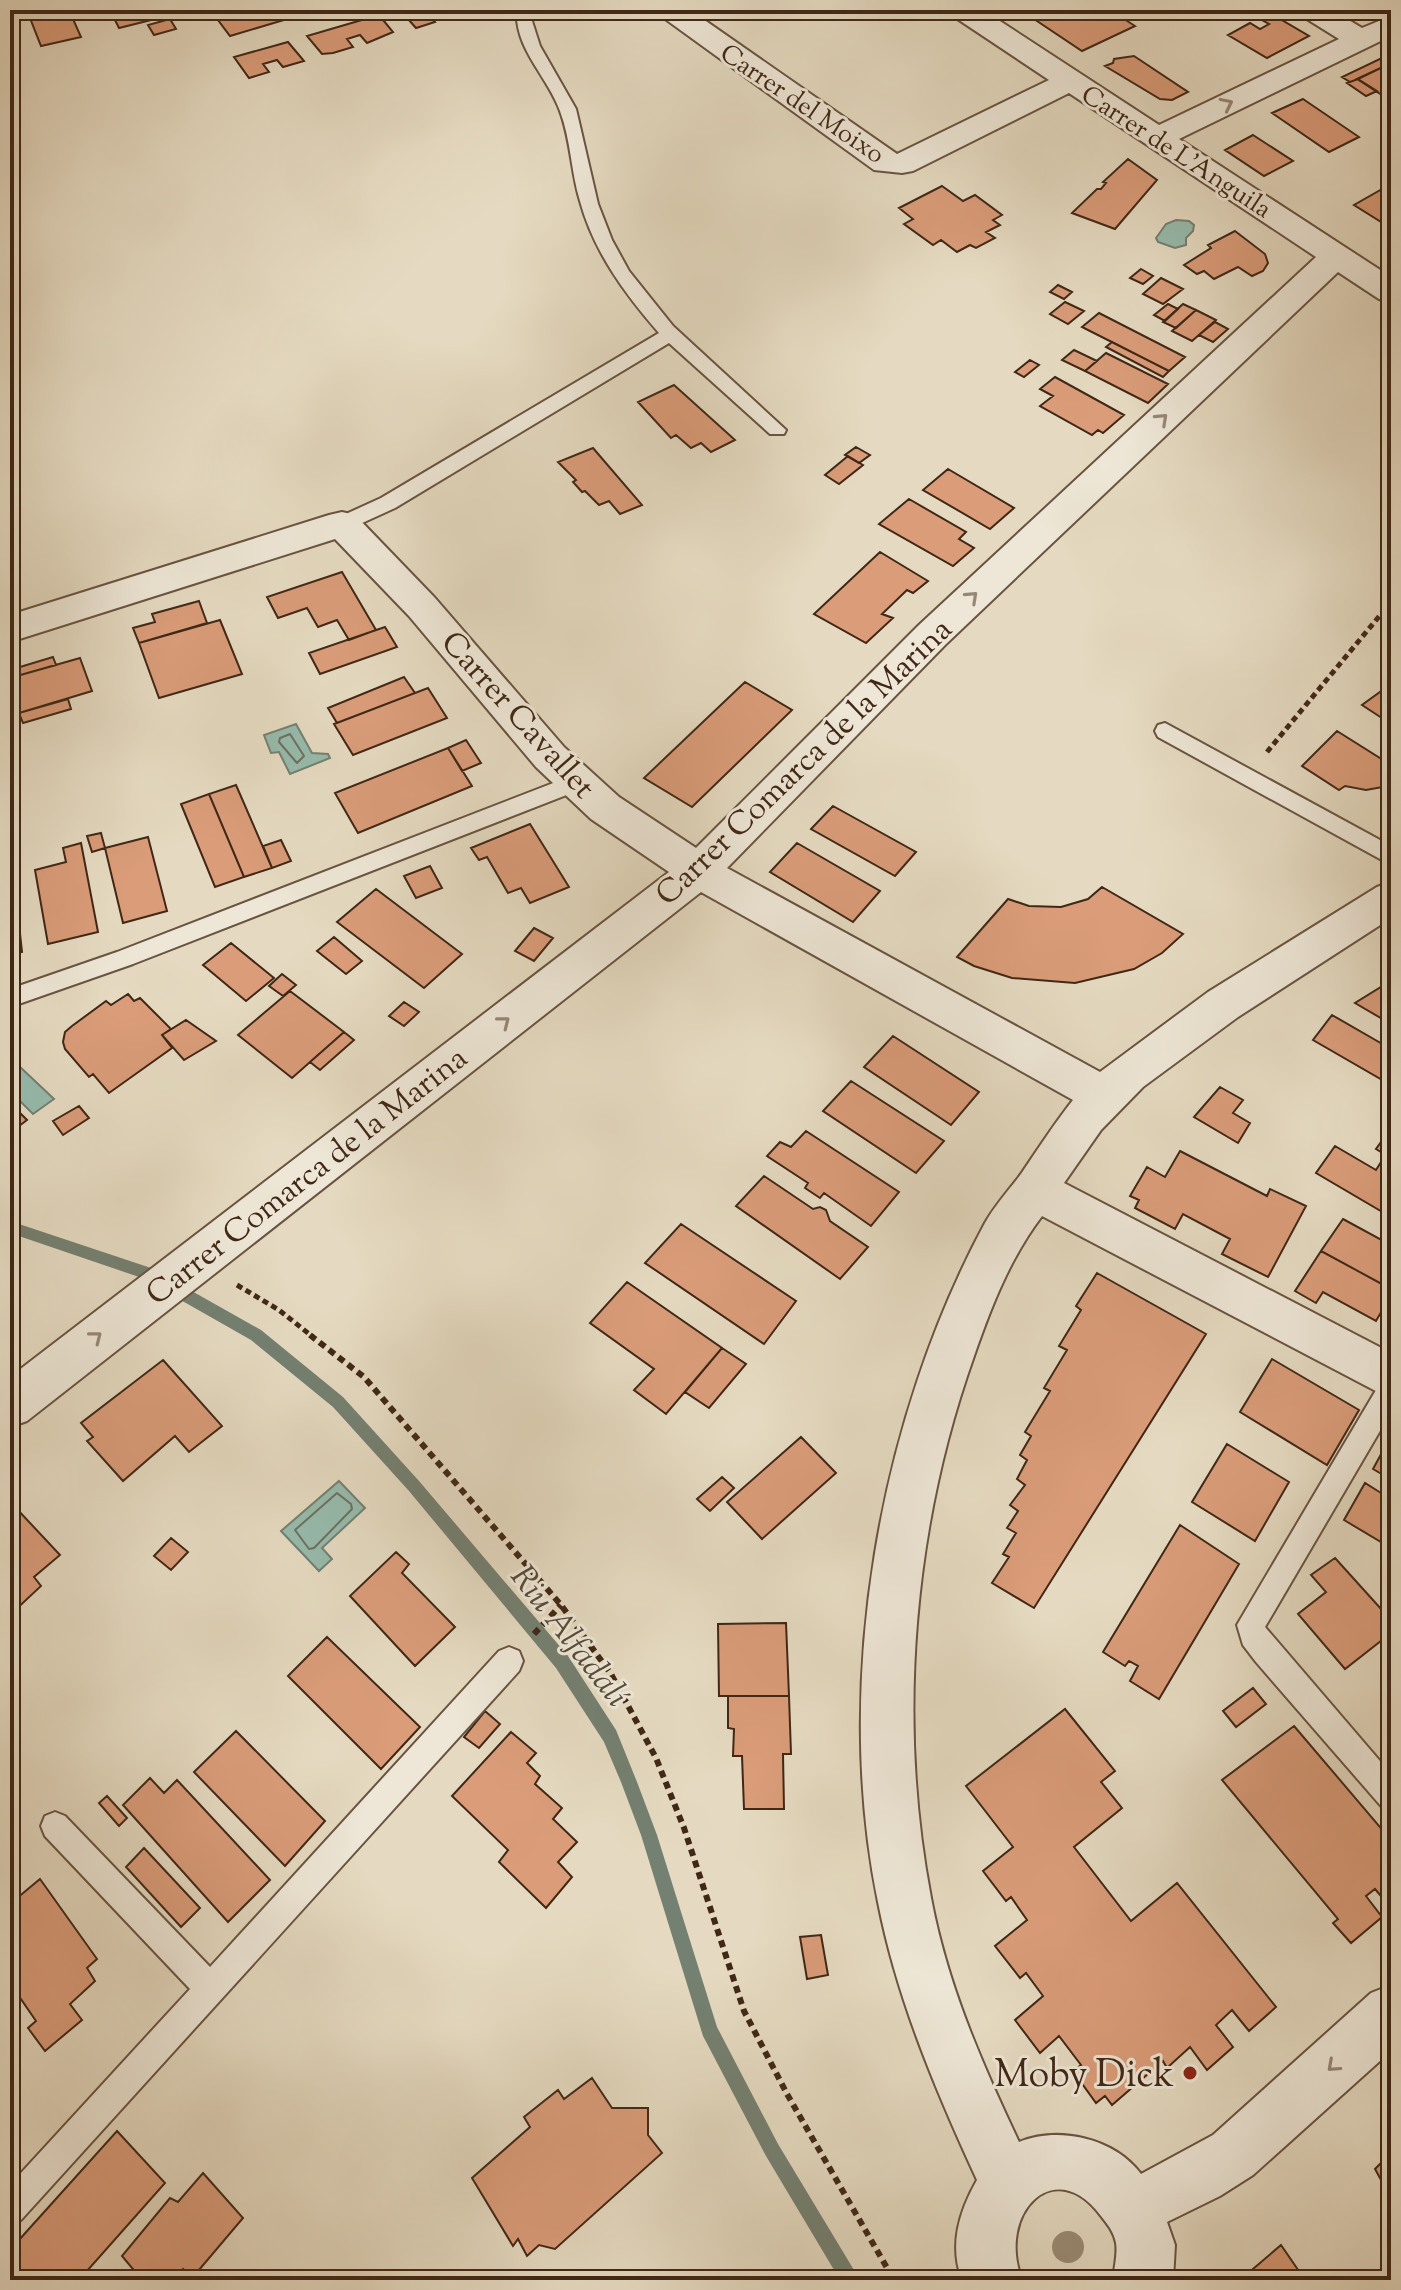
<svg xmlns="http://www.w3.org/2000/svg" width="1401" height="2290" viewBox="0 0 1401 2290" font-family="'Sorts Mill Goudy',serif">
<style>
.water{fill:#97bbad;stroke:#748071;stroke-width:2}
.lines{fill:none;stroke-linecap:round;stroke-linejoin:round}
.shore{stroke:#6c7162;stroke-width:2}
.stream{fill:#748071;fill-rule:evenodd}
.building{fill:#da9c79;stroke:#402716;stroke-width:2}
.lane-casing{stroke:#695441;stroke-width:4}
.street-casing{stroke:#695441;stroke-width:4}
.path-far1{stroke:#402716;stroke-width:5;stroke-dasharray:6 4;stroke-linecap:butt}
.path{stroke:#402716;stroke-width:6;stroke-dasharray:7 5;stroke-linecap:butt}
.lane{fill:#eee7d7;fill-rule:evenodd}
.street{fill:#eee7d7;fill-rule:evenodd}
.tree{fill:#9a8c75}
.oneway{stroke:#978776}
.poi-dot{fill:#8f2418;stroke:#eee7d7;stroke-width:3}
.labels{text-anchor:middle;stroke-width:6;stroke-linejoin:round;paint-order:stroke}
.far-street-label{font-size:26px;fill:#402716;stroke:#eee7d7}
.street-label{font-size:32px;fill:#402716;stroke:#eee7d7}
.water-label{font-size:34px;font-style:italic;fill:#564c3c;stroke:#eee7d7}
.near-poi-label{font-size:38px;fill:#402716;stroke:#eee7d7;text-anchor:end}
</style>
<rect width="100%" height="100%" fill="#e5dac1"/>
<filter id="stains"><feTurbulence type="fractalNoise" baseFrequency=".0025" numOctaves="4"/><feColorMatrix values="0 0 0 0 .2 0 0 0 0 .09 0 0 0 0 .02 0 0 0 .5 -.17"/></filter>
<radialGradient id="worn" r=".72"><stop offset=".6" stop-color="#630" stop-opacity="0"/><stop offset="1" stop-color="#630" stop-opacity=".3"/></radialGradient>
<path class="water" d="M1176 220 1189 221 1194 225 1193 231 1186 238V245L1175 248 1158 242 1156 238 1166 224Z
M296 724 312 753 328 754 330 758 290 774 279 752 271 753 264 735Z
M19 1066 54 1099 33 1114 10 1091V1072Z
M339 1481 365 1508 322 1548 332 1559 319 1571 281 1531Z"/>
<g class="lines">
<path class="shore" d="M290 734 304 756 297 763 279 742 280 738Z
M337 1493 351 1504 352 1509 314 1548 309 1549 295 1530Z"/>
<path class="stream" d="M10 1221 151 1268 261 1330 343 1397 419 1481 568 1656 616 1730 637 1782 657 1835 717 2027 778 2144 860 2280H840L766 2156 703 2036 641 1835 621 1782 604 1742 556 1668 409 1491 333 1407 251 1340 142 1278 10 1233Z"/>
</g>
<path class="building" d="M42 10H69L81 37 41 46 28 13Z
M110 10H151L155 19 119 28Z
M235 10 241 18 255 14 252 10H276L284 20 230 36 215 16Z
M400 10H465L467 13 448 18 441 11 429 15 435 22 416 28Z
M1047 10H1110L1135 26 1082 51 1031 17Z
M1198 10H1231L1213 19Z
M1270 13 1309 36 1267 58 1228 35 1250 23 1260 29 1269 24 1260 19Z
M379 15 393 32 367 43 360 35 347 39 353 47 333 53 322 54 307 36Z
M170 19 176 29 154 35 148 25Z
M288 42 304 61 283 67 277 60 263 64 269 72 249 78 234 57Z
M1134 56 1188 92 1172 100 1160 99 1105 66 1113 63 1114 59Z
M1386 56 1391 63 1358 79 1350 82 1342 77Z
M1391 63V101L1357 79Z
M1358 79 1377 91 1366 96 1347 83Z
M1303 99 1359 137 1329 152 1272 113Z
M1253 135 1293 161 1264 176 1225 150Z
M1128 159 1157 180 1115 229 1072 213 1097 189H1101L1106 183 1103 182Z
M1391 184V222L1386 225 1354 205Z
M942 186 963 201 975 195 1002 215 993 220 1000 225 986 232 995 238 976 248 970 245 957 252 941 240 933 245 904 224 913 219 899 208Z
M1235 231 1265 254 1268 263 1263 271 1252 276 1238 267 1214 279 1204 271 1197 274 1184 265 1211 248 1208 245Z
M1141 269 1153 276 1143 284 1130 278Z
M1161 278 1183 289 1163 304 1143 294Z
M1058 285 1072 292 1064 299 1050 292Z
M1065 302 1084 311 1068 324 1050 314Z
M1168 304 1178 309 1165 321 1154 315Z
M1183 304 1196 310 1176 328 1163 322Z
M1196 310 1216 320 1192 341 1172 331Z
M1099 313 1185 357 1169 371 1082 327Z
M1215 322 1228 329 1213 342 1199 335Z
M1112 342 1169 371 1163 377 1106 347Z
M1074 350 1097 361 1085 371 1062 360Z
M1106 353 1168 384 1148 403 1085 371Z
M1030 360 1039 365 1024 377 1015 372Z
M1055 377 1124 415 1103 433 1098 430 1092 435 1040 406 1053 396 1040 389Z
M674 385 735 440 711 452 701 443 691 448 676 435 671 438 638 402Z
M856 447 870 455 859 463 845 455Z
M593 448 642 505 620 514 609 501 599 505 585 491 582 492 573 482 576 480 558 462Z
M848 456 863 465 839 484 825 475Z
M948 469 1014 508 990 529 923 490Z
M909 499 966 532 959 539 974 548 953 566 879 524Z
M880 552 928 581 913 593 907 590 882 614 893 618 866 643 814 614Z
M342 572 376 630 349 640 337 620 318 627 307 608 278 618 267 597Z
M199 601 207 623 139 643 133 628 155 622 152 614Z
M220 620 242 674 159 698 139 643Z
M385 627 397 647 320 674 309 653Z
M53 657 56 665 10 678V670Z
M80 658 92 691 19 713 10 678Z
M404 677 415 693 337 723 328 708Z
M745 682 792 710 692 807 644 778Z
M1391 684V724L1362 705Z
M428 688 447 718 353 755 334 724Z
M68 699 71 709 23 723 19 713Z
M1337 731 1391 765V783L1388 786 1366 790 1345 786 1339 790 1302 766Z
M466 740 481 763 462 771 448 748Z
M448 748 472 786 358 833 335 793Z
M236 785 272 868 244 877 209 794Z
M209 794 244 877 215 887 181 804Z
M833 806 916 852 895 876 811 829Z
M530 824 569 887 530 903 521 888 508 893 487 857 479 860 471 848Z
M101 833 105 848 92 852 87 836Z
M148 837 167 911 123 923 105 848Z
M281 840 291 861 272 868 263 846Z
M81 843 98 932 48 944 35 870 66 862 63 848Z
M797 843 880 891 853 922 770 872Z
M430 866 442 888 416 898 404 876Z
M13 869 22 952 10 954V870Z
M1102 887 1183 934 1162 953 1134 969 1075 983 1012 978 974 966 957 957 1008 899 1029 906 1061 907 1088 899Z
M376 889 462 954 424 988 337 922Z
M534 928 553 938 534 961 515 951Z
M334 937 362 961 346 974 317 951Z
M231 943 274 978 246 1001 203 965Z
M282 974 296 985 283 996 269 986Z
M1389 982 1391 983V1024L1355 1003Z
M290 991 344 1032 292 1078 238 1035Z
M128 994 134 1001 140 998 171 1029 162 1035 172 1048 109 1093 93 1074 89 1077 65 1049 63 1042 65 1032 72 1026 106 1001 111 1005Z
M404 1002 419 1012 404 1026 389 1016Z
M1332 1015 1391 1049V1085L1313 1040Z
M186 1020 216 1041 184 1060 162 1035Z
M344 1032 354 1040 320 1070 310 1062Z
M893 1036 979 1092 951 1125 864 1067Z
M851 1081 944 1141 916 1173 823 1111Z
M1220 1087 1243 1100 1233 1113 1250 1123 1238 1143 1194 1117Z
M10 1103 27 1120 10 1133Z
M79 1106 89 1118 63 1135 53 1121Z
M1391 1128V1158L1376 1149Z
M806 1131 899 1192 871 1226 824 1193 820 1198 805 1188 808 1183 767 1156 780 1142 791 1147Z
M1335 1146 1376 1170 1381 1162 1391 1167V1217L1316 1173Z
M1180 1151 1267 1196 1270 1189 1306 1206 1268 1277 1222 1254 1230 1239 1183 1214 1175 1229 1135 1208 1139 1200 1130 1196 1147 1167 1165 1177Z
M764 1176 813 1209 820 1207 826 1210 830 1221 868 1247 840 1279 736 1206Z
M1343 1219 1391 1245V1289L1321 1251Z
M681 1224 796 1301 764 1344 645 1263Z
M1321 1251 1391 1289V1295L1376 1321 1323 1292 1316 1303 1295 1291Z
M1097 1273 1206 1334 1034 1608 992 1583 1009 1557 1003 1554 1016 1533 1007 1528 1018 1511 1010 1505 1025 1485 1017 1479 1027 1460 1020 1455 1031 1436 1025 1432 1050 1391 1044 1388 1067 1350 1059 1346 1081 1310 1076 1306Z
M627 1282 722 1348 666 1414 634 1390 654 1369 590 1323Z
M722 1348 746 1364 709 1408 685 1392Z
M1272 1359 1359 1410 1327 1465 1240 1412Z
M163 1360 222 1426 189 1452 175 1436 123 1481 87 1441 93 1437 81 1423Z
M1391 1436V1548L1344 1520 1365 1483 1381 1493 1390 1479 1373 1469Z
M801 1437 836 1473 762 1539 727 1502Z
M1227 1444 1289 1482 1255 1541 1192 1502Z
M722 1477 734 1488 710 1511 697 1499Z
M16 1508 60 1555 34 1577 41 1586 10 1615V1514Z
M1180 1525 1239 1564 1159 1699 1130 1681 1138 1666 1129 1661 1125 1666 1103 1652Z
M171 1538 188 1552 171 1570 154 1556Z
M396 1552 409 1564 402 1573 455 1627 415 1666 350 1596Z
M1335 1558 1391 1620V1633L1345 1669 1298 1614 1326 1592 1311 1575Z
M786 1623 789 1696H719L718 1624Z
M327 1637 420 1727 381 1769 288 1676Z
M1253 1688 1266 1704 1236 1727 1223 1711Z
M728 1696H789L791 1754H783L784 1809H744L742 1756H733L734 1729 728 1728Z
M1065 1709 1115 1771 1101 1782 1122 1808 1074 1847 1131 1921 1177 1883 1276 2007 1249 2031 1232 2010 1216 2025 1233 2047 1207 2070 1190 2047 1167 2068 1163 2061 1112 2105 1105 2096 1096 2103 1073 2071 1081 2065 1059 2036 1040 2053 1015 2020 1043 1996 1026 1973 1020 1978 995 1946 1027 1920 1011 1897 1006 1901 983 1871 1013 1847 966 1786Z
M485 1711 500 1724 479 1748 464 1737Z
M1294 1726 1391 1840V1908L1375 1889 1366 1896 1382 1917 1351 1943 1333 1923 1338 1919 1222 1780Z
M236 1731 325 1821 285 1866 194 1772Z
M511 1732 536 1753 527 1763 540 1776 535 1784 562 1808 553 1819 577 1842 558 1862 572 1877 546 1908 499 1862 508 1850 452 1796Z
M150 1778 164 1793 177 1780 270 1880 228 1922 123 1805Z
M107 1796 127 1818 119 1826 99 1803Z
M144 1848 200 1908 181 1927 126 1867Z
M40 1879 97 1959 87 1968 95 1981 70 2004 82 2020 45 2051 28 2028 36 2021 16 1992 10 1996V1904Z
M821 1935 828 1975 807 1979 800 1937Z
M592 2078 612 2108H648V2135L662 2153 555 2249 539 2245 527 2256 518 2239 513 2246 472 2178 530 2127 524 2117 558 2090 564 2099Z
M117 2131 165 2183 79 2280H10V2250Z
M1391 2153V2198L1375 2169Z
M203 2173 243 2218 193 2277 183 2269 174 2280H142L122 2256 170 2198 178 2202Z
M1281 2245 1305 2280H1260L1253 2269Z"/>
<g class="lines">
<defs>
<path id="lane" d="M517 10H533L532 21 540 46 576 109 598 204 612 240 629 271 673 326 786 430 784 434H770L669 343 395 508 349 529H335L332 524 335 519 381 498 659 333C625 294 594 252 580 201 571 172 571 140 560 111 548 77 514 48 517 10Z
M1165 723 1391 846V865L1158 737 1155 731 1158 725Z
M574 775 582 777 585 783 582 789 133 964 10 1007V989L117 952Z
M1391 1376V1412L1265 1627 1391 1774V1810L1381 1806 1256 1662 1243 1645 1237 1625 1382 1380Z
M509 1647 519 1651 523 1661 519 1671 21 2220 10 2225V2185L190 1989 45 1836 41 1826 45 1816 55 1812 65 1816 210 1967 499 1651Z"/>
<path id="street" d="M657 10H690L897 154 1049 80 953 16 949 10H983L1159 125 1339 39 1302 16 1298 10H1332L1362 28 1391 16V36L1179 139 1391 277V302L1379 299 1338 272 945 645 727 868 1100 1072 1208 992 1377 887 1391 882V918L1238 1017 1143 1087 1101 1130 1064 1183 1391 1353V1399L1042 1216C1010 1258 991 1307 974 1356 913 1527 897 1720 931 1898 947 1984 982 2064 1019 2142 1059 2126 1114 2138 1141 2174L1213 2135 1371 1993 1391 1985V2051L1253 2175 1220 2196 1167 2222 1175 2245 1173 2280H1113C1114 2268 1118 2254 1116 2243 1114 2232 1108 2225 1101 2216 1055 2153 996 2213 1022 2280H962C949 2245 959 2212 977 2180 936 2091 897 1999 878 1902 833 1682 879 1420 985 1223 995 1205 1009 1190 1021 1174 1038 1149 1054 1124 1073 1100L701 892 27 1421 10 1427V1377L669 872 591 819 536 767 409 616 335 539 10 642V615L329 515 342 512 355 515 435 598 564 747 619 797 696 848 919 625 1316 257 1069 93 913 171 902 173 874 170 661 16Z"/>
</defs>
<use href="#lane" class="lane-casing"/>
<use href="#street" class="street-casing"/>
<path class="path-far1" d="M1267 752 1391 602
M237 1285 279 1310 313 1337"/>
<path class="path" d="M310 1335 364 1377 561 1605 611 1674 656 1758 684 1828 744 2011 787 2094 894 2280
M534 1634 561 1605"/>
<use href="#lane" class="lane"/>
<use href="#street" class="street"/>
</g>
<circle class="tree" cx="1068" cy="2247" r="16"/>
<defs><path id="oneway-chevron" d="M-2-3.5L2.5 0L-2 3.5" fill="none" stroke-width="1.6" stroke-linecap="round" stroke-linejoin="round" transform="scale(2)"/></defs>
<g class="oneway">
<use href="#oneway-chevron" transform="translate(1227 104) rotate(-26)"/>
<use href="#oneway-chevron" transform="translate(1162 419) rotate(-43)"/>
<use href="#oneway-chevron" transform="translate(972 597) rotate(-43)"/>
<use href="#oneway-chevron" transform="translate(504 1022) rotate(-38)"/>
<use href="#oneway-chevron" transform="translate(96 1337) rotate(-38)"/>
<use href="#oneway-chevron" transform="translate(1333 2066) rotate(138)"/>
</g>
<circle class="poi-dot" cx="1190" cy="2073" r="8"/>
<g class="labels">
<g class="far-street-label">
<text transform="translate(803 103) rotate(34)" y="9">Carrer del Moixo</text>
<text transform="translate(1177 151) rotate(33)" y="9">Carrer de L'Anguila</text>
</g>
<g class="street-label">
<text transform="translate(519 714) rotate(48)" y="11">Carrer Cavallet</text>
<text transform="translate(803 761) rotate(-44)" y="11">Carrer Comarca de la Marina</text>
<text transform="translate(306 1175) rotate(-38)" y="11">Carrer Comarca de la Marina</text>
</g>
<g class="water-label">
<text transform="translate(571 1635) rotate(52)" y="12">Riu Alfadalí</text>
</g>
<g class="near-poi-label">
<text x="1174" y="2086">Moby Dick</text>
</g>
</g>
<rect width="1401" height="2290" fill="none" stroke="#e5dac1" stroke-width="40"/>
<rect x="12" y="12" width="1377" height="2266" fill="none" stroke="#402716" stroke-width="4"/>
<rect x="20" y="20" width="1361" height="2250" fill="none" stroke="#402716" stroke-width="2"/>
<rect width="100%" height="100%" filter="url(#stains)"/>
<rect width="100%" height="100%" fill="url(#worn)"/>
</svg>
